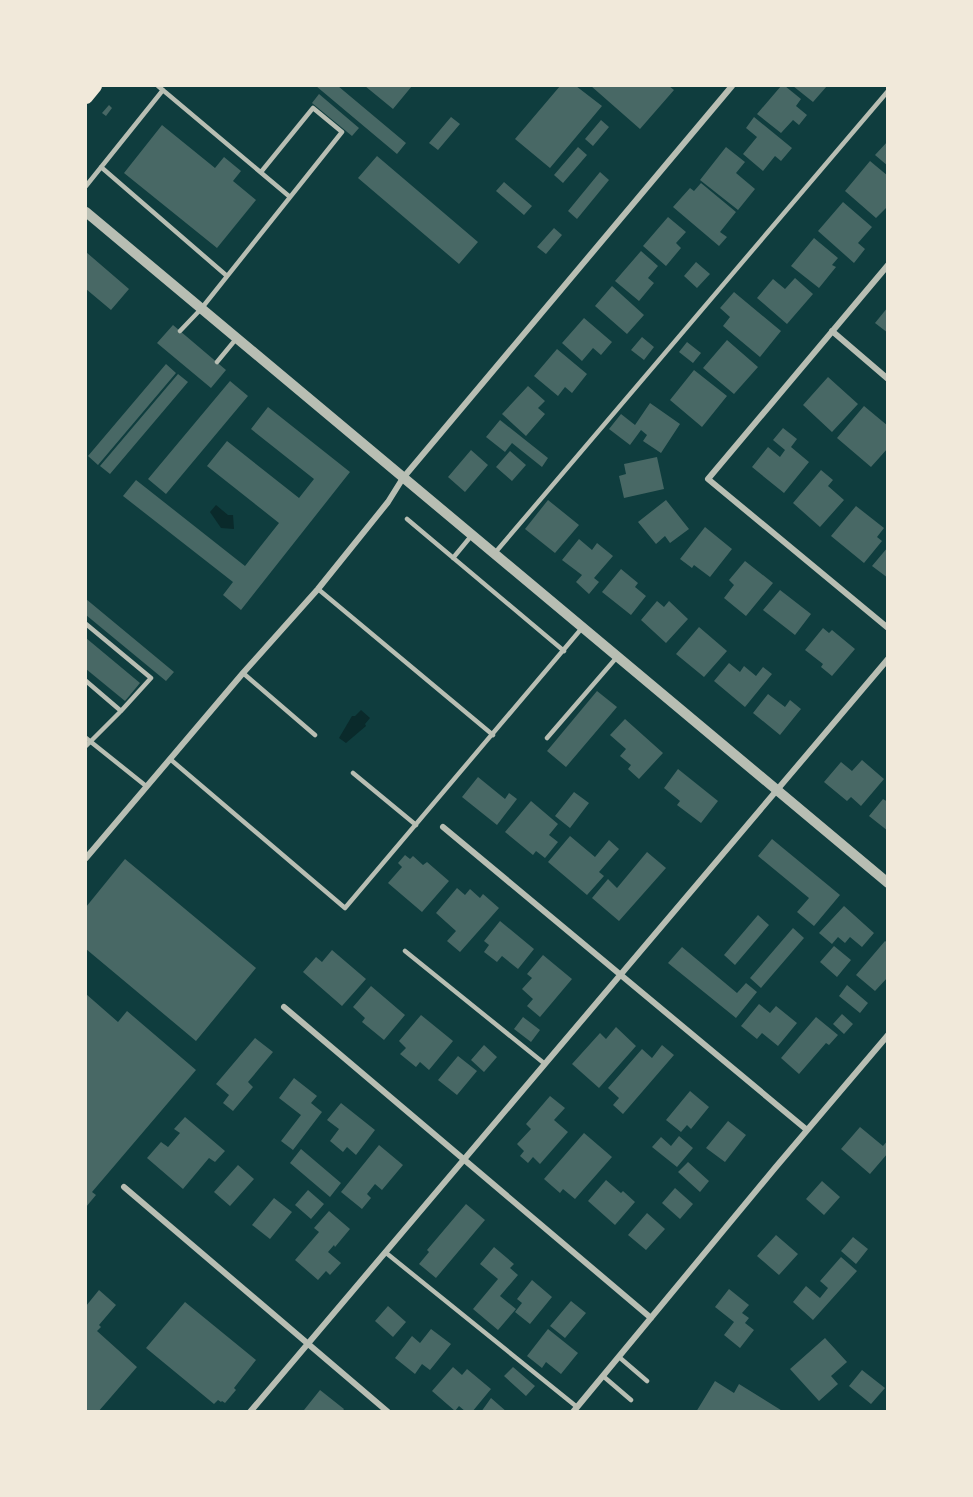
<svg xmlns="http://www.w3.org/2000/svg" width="973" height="1497" viewBox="0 0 973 1497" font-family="Figtree,sans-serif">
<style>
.water{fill:#0a2a2b}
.building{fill:#486865}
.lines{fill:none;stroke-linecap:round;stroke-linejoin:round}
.service{stroke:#b8beb3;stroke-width:4.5}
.minor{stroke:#b8beb3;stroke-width:6}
.tertiary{stroke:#b8beb3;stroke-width:10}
.primary{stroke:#f1e9da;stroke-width:14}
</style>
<rect width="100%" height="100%" fill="#0f3d3e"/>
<path class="water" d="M216 505 228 515H233L234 529 221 528 210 512Z
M361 710 370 718 365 724 366 726 346 743 339 738 352 716H355Z"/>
<path class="building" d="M316 86H338L406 143 397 154Z
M365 86H412L393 109Z
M560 86H576L602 106 550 168 515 139Z
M591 86H669L674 90 640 129Z
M781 86H785L801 99 796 106 807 115 799 125 793 120 781 133 757 114Z
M793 86H827L813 102Z
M319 94 359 128 352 136 312 103Z
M109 105 112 108 106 116 102 113Z
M451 117 460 124 438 150 429 143Z
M754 117 792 148 781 161 775 156 763 171 743 154 757 137 746 128Z
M601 120 609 127 593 146 585 139Z
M162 125 215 168 224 157 241 171 233 181 256 200 217 248 124 173Z
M888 141V166L875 155Z
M578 147 587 155 563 183 554 175Z
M726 147 745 162 736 173 755 189 738 210 700 180Z
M377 156 478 242 459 264 358 178Z
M870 161 888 176V206L876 218 845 191Z
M600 172 609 180 577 219 568 211Z
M504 182 532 206 524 215 496 191Z
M701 183 736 212 720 232 727 237 719 246 673 207 690 188 694 191Z
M843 202 872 227 858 243 865 249 854 263 818 231Z
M668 217 686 232 676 243 681 248 666 266 643 246Z
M554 228 562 235 546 254 537 247Z
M814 238 838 258 832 265 836 267 819 288 791 266Z
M641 251 658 266 648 278 654 283 639 301 615 281Z
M86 252 129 289 111 310 86 289Z
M696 262 710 274 697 288 684 276Z
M795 278 813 294 787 324 757 298 773 279 785 289Z
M612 286 644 315 627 334 595 306Z
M734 292 781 331 760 357 723 326 730 317 720 308Z
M888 307V333L875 323Z
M584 318 612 342 601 355 593 348 582 361 562 343Z
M173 325 226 370 211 388 157 343Z
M642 337 654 347 644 360 631 350Z
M727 340 758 367 734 394 703 368Z
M687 342 701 353 693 363 679 352Z
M557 349 587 374 572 393 565 387 558 396 534 376Z
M166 364 176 373 98 465 88 456Z
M694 370 727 396 702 427 670 400Z
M178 374 188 382 110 474 100 466Z
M828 377 858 404 832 432 803 405Z
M230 381 248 396 166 494 148 479Z
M528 386 545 401 538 408 545 414 526 436 502 414Z
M650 403 680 424 661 453 643 441 647 435 641 430 630 445 609 429 621 414 635 425Z
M864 406 888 426V448L871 467 837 438Z
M268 407 350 472 241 610 223 595 233 582 123 496 136 480 245 566 279 523 207 466 227 441 299 498 314 479 251 429Z
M500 420 548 458 542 467 512 443 505 452 486 437Z
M783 428 797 439 791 447 809 462 784 493 752 467 768 447 780 457 785 450 773 440Z
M471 450 488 465 465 492 448 477Z
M510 451 526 465 512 481 496 467Z
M657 457 664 489 624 498 619 476 626 474 624 464Z
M821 470 833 480 828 486 844 500 820 527 793 503Z
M548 500 579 525 555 553 525 529Z
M666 500 689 529 670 543 665 536 656 544 638 522Z
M856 506 884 528 877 537 882 541 864 563 831 536Z
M705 527 732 549 710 577 694 565 692 568 680 559Z
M579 539 592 550 597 543 613 556 594 578 599 582 589 594 576 582 582 575 562 560Z
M888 547V578L872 566Z
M745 561 773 583 746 616 724 598 734 585 729 580Z
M621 569 638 583 635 587 646 596 631 615 602 592Z
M780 590 811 614 795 635 763 610Z
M86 599 174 672 166 681 86 615Z
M657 601 664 607 669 601 688 619 666 643 641 620Z
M699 627 727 651 704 677 676 654Z
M823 628 829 633 832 630 855 649 832 676 821 667 823 664 805 650Z
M86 638 140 683 125 701 86 669Z
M729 663 740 672 744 666 756 676 763 667 772 674 745 707 714 681Z
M597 691 617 707 566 767 547 751Z
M768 694 785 707 790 700 801 709 780 735 753 713Z
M625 719 663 753 639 779 628 769 631 765 620 756 626 749 610 735Z
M862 760 884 779 861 806 851 797 847 801 824 782 841 762 852 771Z
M678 769 718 801 701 823 677 805 680 801 664 788Z
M478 777 505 799 509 793 517 799 497 825 462 797Z
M574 792 589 803 570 828 555 816Z
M883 799 888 802V831L869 816Z
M531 801 558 824 549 835 558 842 545 858 536 851 533 855 505 832Z
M570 836 595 857 609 840 619 849 599 872 604 876 587 895 548 862Z
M772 839 840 895 814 926 797 912 809 898 758 856Z
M647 852 666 868 619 921 592 898 608 879 617 888Z
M405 855 410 859 413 856 423 865 427 862 449 881 422 912 388 883 402 867 398 863Z
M125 859 256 968 196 1041 86 949V907Z
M457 888 465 895 470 889 480 898 483 894 499 908 460 952 447 941 456 931 436 913Z
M844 906 874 933 862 947 850 937 845 943 838 937 832 944 819 933Z
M758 915 769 925 735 965 724 955Z
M500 921 534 949 518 969 502 956 497 962 484 952 489 945 484 941Z
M793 928 804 938 761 988 750 978Z
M885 941 888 943V977L875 991 856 975Z
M834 946 851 960 837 977 820 962Z
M682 947 737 993 746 983 757 992 736 1018 668 963Z
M332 950 366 979 342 1006 303 972 316 957 322 962Z
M543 955 572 979 540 1017 527 1006 533 999 522 989 532 978 527 974Z
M847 985 868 1003 860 1013 839 996Z
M371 986 405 1015 384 1040 362 1022 365 1018 353 1007Z
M86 994 118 1022 127 1011 196 1070 92 1192 96 1195 86 1207Z
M759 1004 770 1013 776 1006 797 1023 778 1046 762 1033 757 1039 741 1026Z
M842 1014 853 1024 844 1034 833 1024Z
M421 1015 453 1041 429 1070 420 1062 416 1067 400 1054 406 1048 399 1041Z
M523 1017 540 1030 531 1042 514 1029Z
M816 1017 838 1035 829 1045 826 1043 799 1074 781 1058Z
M616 1027 636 1046 599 1088 572 1064 600 1033 606 1039Z
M255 1038 273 1052 248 1082 253 1087 233 1111 223 1103 229 1095 216 1084Z
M484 1045 497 1057 484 1072 471 1060Z
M662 1045 674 1055 623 1114 613 1105 619 1098 608 1088 642 1049 652 1058Z
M458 1056 477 1071 457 1095 438 1080Z
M294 1078 317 1096 311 1103 322 1112 293 1150 281 1141 301 1115 279 1098Z
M690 1091 709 1107 691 1129 687 1125 681 1132 666 1120Z
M550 1096 565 1108 554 1120 568 1132 540 1164 533 1157 528 1163 520 1156 524 1151 517 1144 531 1129 526 1124Z
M341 1103 375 1130 356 1155 347 1147 343 1152 330 1141 339 1129 327 1120Z
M185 1117 225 1151 215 1162 209 1158 183 1189 147 1158 161 1142 168 1147 180 1133 174 1129Z
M728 1121 746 1135 725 1162 706 1148Z
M860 1127 883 1146 888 1140V1153L870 1174 841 1149Z
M584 1133 612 1157 575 1199 563 1189 560 1193 544 1179Z
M679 1136 693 1148 677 1167 652 1147 661 1137 671 1146Z
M379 1145 403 1165 382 1190 375 1184 367 1194 371 1198 362 1209 341 1192Z
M301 1149 341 1183 330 1197 290 1163Z
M688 1162 709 1181 700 1192 678 1172Z
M238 1165 254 1179 230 1206 214 1192Z
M606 1180 621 1193 623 1191 635 1202 615 1225 588 1201Z
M822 1181 840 1197 824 1215 806 1199Z
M675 1188 693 1204 680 1219 662 1203Z
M308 1190 324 1204 311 1219 295 1205Z
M274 1198 292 1212 270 1239 252 1225Z
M466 1204 485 1220 436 1278 419 1264 429 1252 427 1250Z
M329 1211 350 1229 335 1247 334 1245 328 1252 341 1263 330 1275 326 1271 318 1280 295 1260 319 1232 314 1228Z
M647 1213 665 1229 646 1250 628 1235Z
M776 1235 798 1254 779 1275 757 1256Z
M853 1237 868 1249 856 1264 841 1251Z
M494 1247 514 1264 510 1268 518 1275 500 1296 516 1309 498 1330 473 1309 498 1279 480 1264Z
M841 1257 857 1271 813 1320 793 1302 806 1286 820 1298 828 1288 820 1281Z
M532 1280 552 1297 530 1324 515 1312 522 1303 517 1299Z
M729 1289 749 1305 742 1313 749 1318 745 1323 754 1330 740 1348 724 1335 734 1322 715 1307Z
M99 1290 116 1305 99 1325 101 1327 97 1331 137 1367 98 1412H86V1306Z
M571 1301 586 1313 565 1338 550 1326Z
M185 1302 256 1360 234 1388 236 1390 225 1403 222 1401 221 1402 218 1400 214 1404 146 1348Z
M388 1306 406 1322 393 1337 375 1321Z
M431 1329 451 1344 430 1370 422 1364 415 1374 395 1358 412 1336 420 1343Z
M548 1329 578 1353 561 1374 546 1362 542 1368 527 1356Z
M825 1338 847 1362 831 1376 838 1384 819 1401 790 1369Z
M453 1367 462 1375 467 1369 491 1389 472 1412H466L459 1406 455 1411 432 1391Z
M513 1367 535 1386 526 1396 504 1376Z
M862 1370 885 1388 871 1404 849 1386Z
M715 1381 734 1393 739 1384 784 1412H729L727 1410 726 1412H696Z
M320 1390 344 1409 342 1412H305L304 1410Z
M491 1398 507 1412H481Z"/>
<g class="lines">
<path class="service" d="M158 86 290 197
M101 167 227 276
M86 186 163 90
M180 331 201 309 342 132 313 108 261 172
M217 362 236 339
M407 519 564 651
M494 554 888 91
M453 558 472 535
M318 589 493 735
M86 624 151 678 121 711 86 746
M243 673 315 735
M86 681 121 711
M86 738 146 786
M547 738 617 657
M170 759 345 908 582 628
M353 773 416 825
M405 951 545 1064
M385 1252 577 1407
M619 1357 647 1381
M603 1376 631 1400"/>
<path class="minor" d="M888 265 708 479 888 628
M832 331 888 379
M443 827 807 1130
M86 858 243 673 318 589 388 502 403 478 732 86
M284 1007 651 1318
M124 1187 388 1412
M250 1412 888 659
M573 1412 775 1168 888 1035"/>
<path class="tertiary" d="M86 212 888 883"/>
<path class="primary" d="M86 97 95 86"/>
</g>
<rect width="973" height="1497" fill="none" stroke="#f1e9da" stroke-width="174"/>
</svg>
